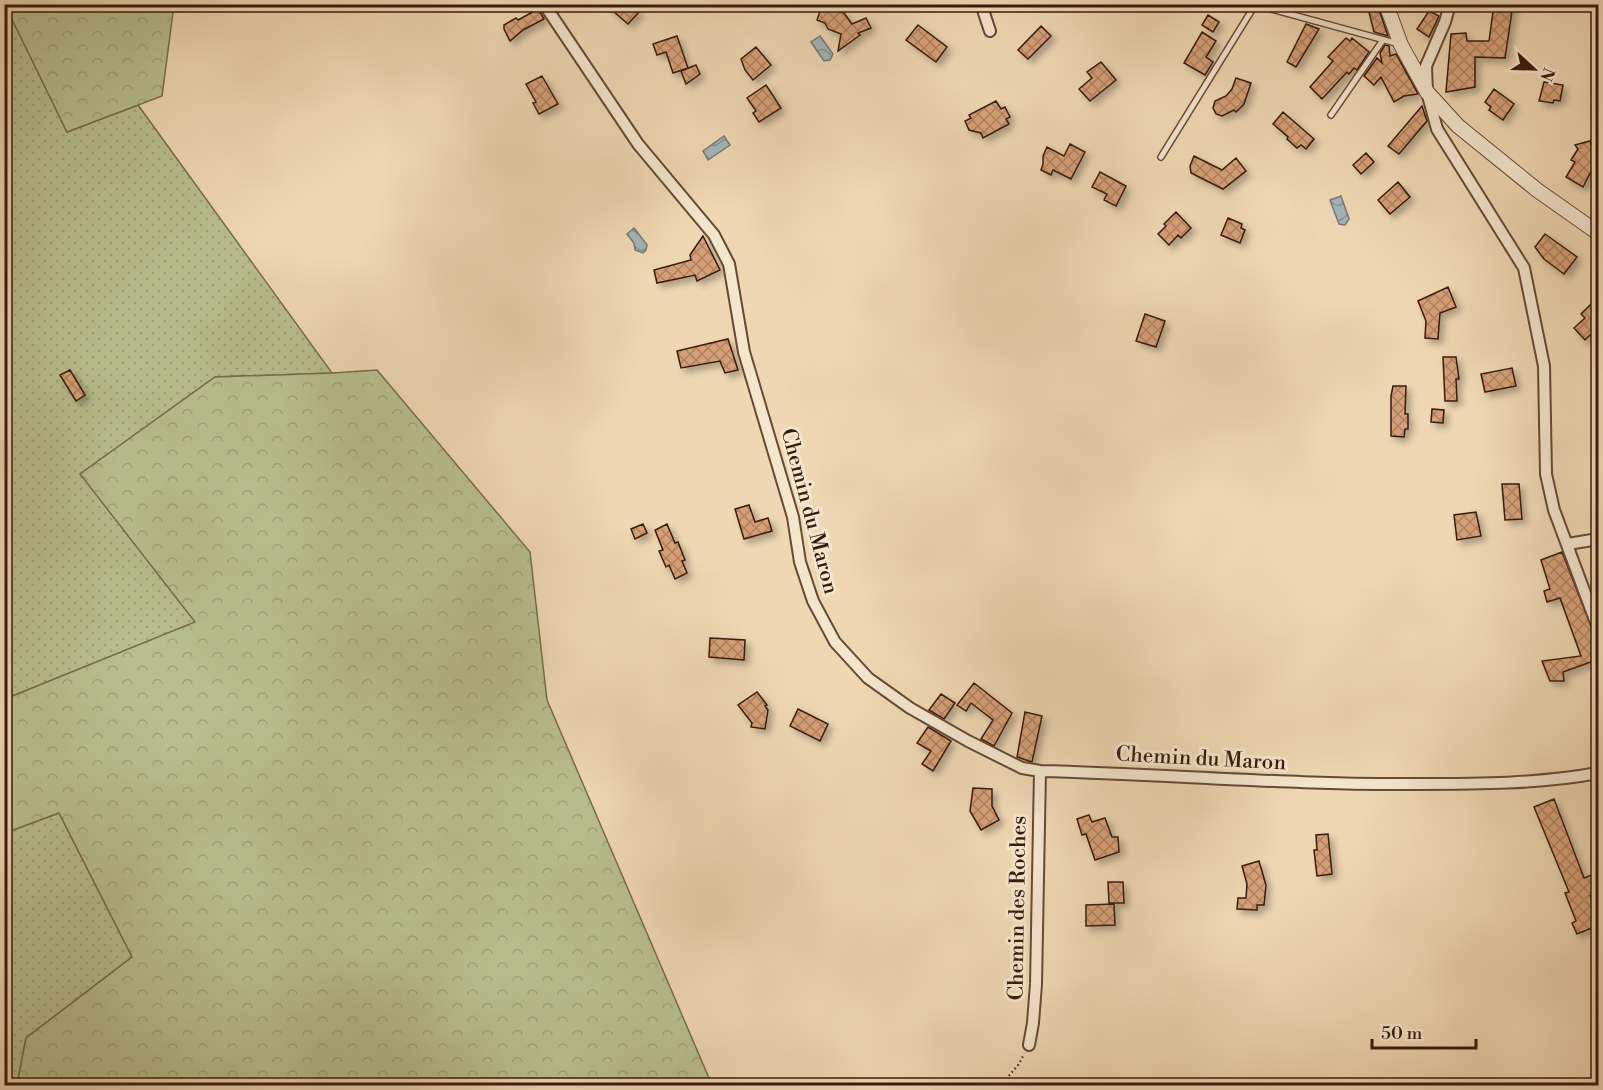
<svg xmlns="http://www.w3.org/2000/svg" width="1603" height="1090" viewBox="0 0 1603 1090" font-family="'Libre Bodoni',serif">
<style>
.grass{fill:url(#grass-dots);stroke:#786c4d;stroke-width:1.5}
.forest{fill:url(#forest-crowns);stroke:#786c4d;stroke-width:1.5}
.water{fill:url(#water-waves);stroke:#767874;stroke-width:1.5}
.building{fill:url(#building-cross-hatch);stroke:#381b0d;stroke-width:1.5;filter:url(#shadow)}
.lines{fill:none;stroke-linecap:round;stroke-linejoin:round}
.service-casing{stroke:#664a36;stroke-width:8}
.minor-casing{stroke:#664a36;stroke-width:14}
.tertiary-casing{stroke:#664a36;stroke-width:16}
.path{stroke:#381b0d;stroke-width:2;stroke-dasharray:1.5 3;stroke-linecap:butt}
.service{stroke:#f4e5cd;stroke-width:5}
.minor{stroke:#f4e5cd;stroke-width:10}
.tertiary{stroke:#f4e5cd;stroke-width:14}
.labels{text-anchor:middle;stroke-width:6;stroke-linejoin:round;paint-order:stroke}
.street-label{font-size:21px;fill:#381b0d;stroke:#f4e5cd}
</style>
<defs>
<pattern id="grass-dots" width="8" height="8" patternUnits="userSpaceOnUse" patternTransform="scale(1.5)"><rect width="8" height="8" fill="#b8be8d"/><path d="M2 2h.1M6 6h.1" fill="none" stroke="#9fa378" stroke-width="1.8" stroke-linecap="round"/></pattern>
<pattern id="forest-crowns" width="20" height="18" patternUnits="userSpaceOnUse" patternTransform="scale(1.5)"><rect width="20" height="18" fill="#b8be8d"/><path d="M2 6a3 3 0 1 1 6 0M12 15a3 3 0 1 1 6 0" fill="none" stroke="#9fa378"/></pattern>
<pattern id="water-waves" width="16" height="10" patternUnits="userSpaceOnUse" patternTransform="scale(1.5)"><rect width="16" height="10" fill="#a0b6b9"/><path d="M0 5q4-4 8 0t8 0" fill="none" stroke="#839395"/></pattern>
<pattern id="building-cross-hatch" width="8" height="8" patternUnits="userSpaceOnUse" patternTransform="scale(1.5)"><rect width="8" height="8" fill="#d69f77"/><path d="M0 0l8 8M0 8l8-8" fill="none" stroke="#af8160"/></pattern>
<filter id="shadow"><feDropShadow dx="4.5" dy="4.5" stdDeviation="3" flood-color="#0004"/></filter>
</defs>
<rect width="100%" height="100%" fill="#eed7b2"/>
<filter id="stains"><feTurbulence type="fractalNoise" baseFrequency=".00333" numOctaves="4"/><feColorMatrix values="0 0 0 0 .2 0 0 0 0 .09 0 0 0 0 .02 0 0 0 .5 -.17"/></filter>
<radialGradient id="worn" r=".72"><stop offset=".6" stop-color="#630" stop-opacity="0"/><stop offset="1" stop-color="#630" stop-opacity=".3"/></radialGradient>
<path class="grass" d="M5 4 67 132 138 105 332 373 215 377 81 474 196 622 5 699Z
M59 813 132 957 26 1038 17 1085 5 1086V833Z"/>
<path class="forest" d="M5 5H174L162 96 67 132Z
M377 370 530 552 547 700 712 1085H17L26 1038 132 957 59 813 5 833V699L195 622 80 474 215 377 332 373Z"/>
<path class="water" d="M820 36 833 54 830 60 824 61 811 42Z
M724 136 730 145 708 160 703 151Z
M1341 196 1349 219 1345 225 1339 224 1330 200Z
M634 228 647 245 646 250 643 253 635 250 634 243 627 234Z"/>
<path class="building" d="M605 4H631L639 12 628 24Z
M1367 4H1377L1388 36 1374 32Z
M1494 4H1513L1505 58 1475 57V87L1446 92 1451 34 1466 33 1467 41H1489Z
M822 5 844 13 852 24 866 18 871 28 858 33 860 35 838 51 841 34 828 29 825 23 817 20Z
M538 9 544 19 523 30 510 41 504 29V25L516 18 518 20Z
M1429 11 1439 16 1429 37 1417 29Z
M1208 15 1219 22 1213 32 1202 25Z
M1306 24 1319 29 1296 67 1287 62Z
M918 25 947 47 936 62 906 40Z
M1041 26 1051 36 1028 59 1018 50Z
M1202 32 1216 41 1206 57 1213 62 1205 75 1184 63Z
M677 36 688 68 673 73 666 52 657 55 653 44Z
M1346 38 1350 41 1352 38 1369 52 1357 70 1354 68 1349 74 1347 72 1322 99 1310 87 1333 61 1328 57Z
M1385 45 1389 46 1390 56 1396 54 1418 94 1404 96 1394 102 1381 77 1374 85 1364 76 1377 58 1382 63 1380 53Z
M756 47 771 65 753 80 745 70 741 59Z
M1101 62 1116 80 1090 101 1079 89 1092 78 1087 72Z
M696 65 700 74 686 84 681 71Z
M542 76 558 104 539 114 533 103 536 102 526 84Z
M1236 78 1251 83 1244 104 1236 112 1234 110 1222 116 1216 114 1213 108 1215 101 1226 96 1232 89Z
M1544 82 1563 85 1560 101 1554 100 1553 103 1539 101Z
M766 85 781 108 759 122 753 113 756 111 747 98Z
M1494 89 1514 104 1503 120 1489 110 1491 107 1485 102Z
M996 101 1001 109 1005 107 1010 117 1006 119 1009 124 983 138 981 133 969 130 965 121 971 118 969 115Z
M1422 106 1427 121 1399 154 1388 146Z
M1283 112 1314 139 1306 149 1301 145 1297 148 1287 139 1288 137 1273 124Z
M1590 141 1596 162 1583 187 1566 177 1575 162 1571 160 1578 149 1575 145Z
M1070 144 1085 152 1071 179 1053 170 1051 175 1041 170 1043 164V156L1047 147 1064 156Z
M1366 153 1374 162 1361 174 1353 165Z
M1194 156 1222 170 1236 158 1246 171 1223 189 1191 173 1190 166Z
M1100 172 1126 186 1116 206 1104 200 1107 194 1092 187Z
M1398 182 1410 197 1390 214 1378 200Z
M1176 212 1191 228 1181 238 1178 235 1169 245 1158 234 1166 226 1164 224Z
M1228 218 1242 224 1241 228 1245 230 1240 243 1221 235Z
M1545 234 1577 257 1564 274 1544 259 1535 247Z
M703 236 720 270 697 281 695 275 657 283 654 270 691 260 690 255Z
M1448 287 1456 307 1440 313 1438 339 1425 338 1426 321 1418 301Z
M1592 303 1599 309V326L1585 340 1574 328 1585 318 1581 314Z
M1145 314 1165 321 1156 347 1136 341Z
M728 339 738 370 725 373 720 361 681 368 677 351Z
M1443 357H1456L1459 379H1456L1457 401H1445Z
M1512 368 1516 386 1485 392 1481 374Z
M70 370 85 395 76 401 60 375Z
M1393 386H1406L1405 414H1408V429H1405L1404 437 1391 436V396Z
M1432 409 1444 410 1443 423 1431 422Z
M1502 484H1519L1522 519 1505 520Z
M749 505 755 522 768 518 772 531 744 539 735 509Z
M1476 512 1481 536 1457 540 1454 515Z
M643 524 647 533 635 539 631 529Z
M667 524 675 543 678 542 685 560 682 561 687 573 675 579 669 565 666 567 659 551 663 550 655 530Z
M1562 552 1594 634 1599 649V659L1563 672 1564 681H1550L1542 661 1581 656 1560 598 1547 602 1544 591 1550 589 1541 560Z
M710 638 745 640 744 660 709 657Z
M974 683 1012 713 994 746 981 739 993 720 971 703 966 711 957 705Z
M757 692 767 705 765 706 768 710 765 729 751 727 752 723 738 705Z
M941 694 955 703 944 719 929 710Z
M798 709 828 724 820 741 790 726Z
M1025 712 1042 716 1032 762 1017 757Z
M928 727 951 741 933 771 922 764 931 751 917 743Z
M973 788 992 789V806L999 820 981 830 970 811Z
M1554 799 1584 878 1599 872V892L1590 896 1599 919V925L1577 934 1572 923 1576 921 1565 893 1569 892 1534 807Z
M1089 815 1092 822 1105 818 1112 837H1118L1119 852 1095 860 1086 834 1082 835 1077 819Z
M1328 834 1332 874 1317 876 1314 850H1317L1316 835Z
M1259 861 1266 885 1264 905H1257V910L1237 909 1238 898H1246L1247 884 1242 866Z
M1108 882H1123L1124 903H1109Z
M1114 904 1115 925 1086 926V905Z"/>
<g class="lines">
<defs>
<path id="service" d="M1253 4 1399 44
M1331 115 1383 40
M1161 157 1255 5"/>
<path id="minor" d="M544 4 638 144 714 235 729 264 744 352 793 517 800 562 813 601 835 642 868 678 910 708 968 741 1022 768 1040 771C1166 774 1291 785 1417 784 1478 784 1538 784 1598 773
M981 4 990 31
M1450 4 1445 22 1426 66 1427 92 1437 129 1524 268 1544 366 1546 474 1554 510 1598 628
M1568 544 1598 539
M1029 1045 1033 1023 1036 984 1040 771"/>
<path id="tertiary" d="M1386 4 1401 45 1427 92 1458 126 1537 190 1598 233"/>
</defs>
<use href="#service" class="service-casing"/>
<use href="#minor" class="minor-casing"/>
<use href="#tertiary" class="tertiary-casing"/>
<path class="path" d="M1000 1086 1019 1064 1023 1056"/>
<use href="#service" class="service"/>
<use href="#minor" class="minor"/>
<use href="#tertiary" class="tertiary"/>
</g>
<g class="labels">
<g class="street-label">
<text transform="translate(810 511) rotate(75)" y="7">Chemin du Maron</text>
<text transform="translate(1201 758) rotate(3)" y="7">Chemin du Maron</text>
<text transform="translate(1017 908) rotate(-89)" y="7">Chemin des Roches</text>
</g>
</g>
<rect width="1603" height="1090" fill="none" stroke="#eed7b2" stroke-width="24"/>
<rect x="6" y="6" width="1591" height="1078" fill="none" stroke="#381b0d" stroke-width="3"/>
<rect x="12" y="12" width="1579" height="1066" fill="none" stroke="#381b0d" stroke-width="1.5"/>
<g transform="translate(1534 69) rotate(112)" stroke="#f4e5cd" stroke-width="4.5" paint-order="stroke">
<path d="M0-4.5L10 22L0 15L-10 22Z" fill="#381b0d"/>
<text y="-9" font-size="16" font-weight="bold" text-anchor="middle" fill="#381b0d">N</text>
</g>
<path d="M1372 1039v9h104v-9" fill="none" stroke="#381b0d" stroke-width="3"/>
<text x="1381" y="1039" font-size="18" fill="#381b0d" stroke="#f4e5cd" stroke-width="4.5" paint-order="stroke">50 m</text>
<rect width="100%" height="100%" filter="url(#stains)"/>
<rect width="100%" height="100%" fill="url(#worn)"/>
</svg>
